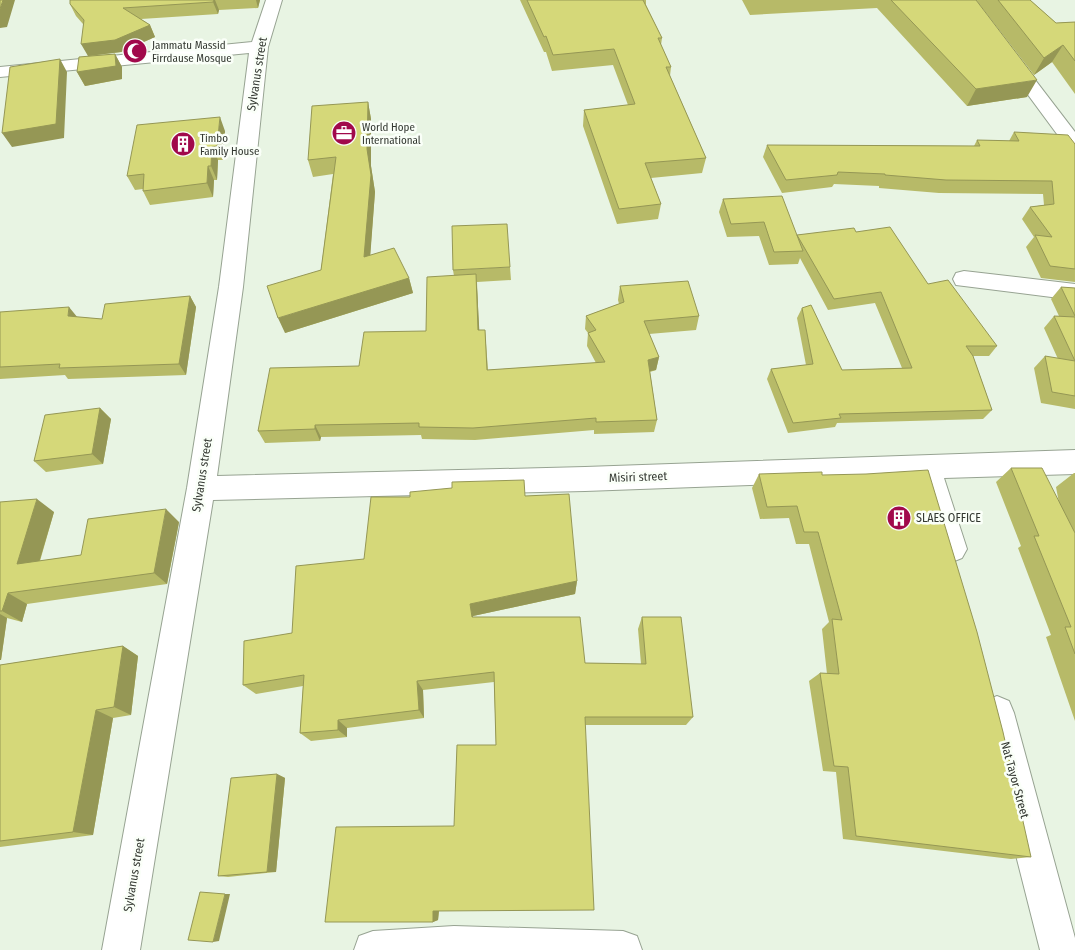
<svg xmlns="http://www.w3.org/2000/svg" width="1075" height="950" viewBox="0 0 1075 950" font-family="'Fira Sans Condensed',sans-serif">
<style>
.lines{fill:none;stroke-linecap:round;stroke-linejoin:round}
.minor-casing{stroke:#97a392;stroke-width:2}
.minor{fill:#fff;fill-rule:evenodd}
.wall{fill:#b7ba68}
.shaded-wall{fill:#959755}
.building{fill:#d5d879;stroke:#959755}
.labels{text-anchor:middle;stroke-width:5;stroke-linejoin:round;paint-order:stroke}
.far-poi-label{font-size:11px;fill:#333831;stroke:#fafff8;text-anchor:start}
.street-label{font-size:12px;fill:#333831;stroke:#fafff8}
.poi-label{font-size:12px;fill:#333831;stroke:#fafff8;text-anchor:start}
</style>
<rect width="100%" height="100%" fill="#e8f4e3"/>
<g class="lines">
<defs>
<path id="minor" d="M266 0H282L268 47 243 287 217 476 585 467 1075 450V474L944 478 967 549 962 558 952 562 942 558 937 549 917 479 585 491 213 500 140 950H102L187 488 219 287 249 53 0 77V67L252 42Z
M958 0H974L1075 132V151L1068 149Z
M964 271 1075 284V300L956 285 953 279 956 273Z
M997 696 1009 701 1014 713 1075 938V950H1040L980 713 985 701Z
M454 926 623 931 637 936 642 950H354L359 936 373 931Z"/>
</defs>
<use href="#minor" class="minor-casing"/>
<use href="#minor" class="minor"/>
</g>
<path class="wall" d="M70 0H260L258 8 219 10 218 14 141 19 150 25 155 37 121 52 95 55 115 54 122 67V79L85 86 77 72 88 56 83 24 76 16 70 4Z
M520 0H646V5L662 38 661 45 671 67 670 76 706 158 702 173 651 178 661 204 658 219 617 224 583 126 584 110 628 105 613 65 552 71 546 52H544Z
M742 0H976L1027 97 967 106 877 8 750 15Z
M976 0H1030L1056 23 1075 22V94L1052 62 1034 75Z
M368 102 371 119V166L375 192 370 255 409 278 413 293 285 333 321 270 333 174 313 177 308 160Z
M225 131 223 160H218L217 180H214L213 197 150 205 143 191V189L135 190 127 176Z
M1014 132 1075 144V282L1041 278 1026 247 1034 237 1022 219 1030 207 1044 205 1043 194 939 193 879 188V186L834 184 832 187 782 193 763 157 767 145 974 146 977 140 1009 141Z
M723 199 797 235 856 232 928 284 997 346 989 356H973L992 410 983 419 837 423 835 427 788 433 767 379 771 369 806 365 797 318 802 308 842 370 902 368 875 303 828 310 800 258 798 264 769 265 759 236 727 237 719 212Z
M510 267 511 280 477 282 479 330H485L488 370 596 363 587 346 588 333 585 329 586 316 619 304 618 300 620 286 699 316 696 330 649 334 659 357 656 370 650 372 657 420 654 432 594 434V430L475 440 422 439 421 435 321 437 320 441 265 443 258 431 359 366 426 331 454 276 453 270Z
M1061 287 1075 288V409L1041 403 1034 368 1045 356 1058 359 1044 328 1054 316H1059L1051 299Z
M190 296 196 307 186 375 68 379 65 375 0 379V312L77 317 102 319Z
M100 408 111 419 103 464 46 472 34 461Z
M1011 468 1059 503 1056 487 1074 473H1075V721L1046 637 1051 635 1018 548 1021 546 996 482Z
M759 474 822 475 1031 857 1011 859 843 839 836 772 823 771 809 681 820 673 827 674 822 629 829 622 809 544H796L789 518 760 519 752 488Z
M525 496 577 581 575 594 473 616V617L585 663 641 664 638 629 642 617 693 717 686 725H585L439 911 438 920 433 922 454 826 496 745 494 682 423 690 424 718 347 728V737L311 741 300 733 303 686 256 694 243 685 292 633 364 559Z
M0 502 54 512 40 561 81 555 179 522 167 584 27 604 22 622 7 618 1 660H0Z
M123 646 138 656 131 715 113 718 93 835 0 847V665Z
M277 774 285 778 276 872 228 877 218 876Z"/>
<path class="shaded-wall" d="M3 0H15L7 27 0 28V9Z
M214 0H215L219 10 218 14 213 2Z
M256 0H260L258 8Z
M150 25 155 37 121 52 88 56 81 44Z
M1063 45 1052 62 1034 75 1044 58Z
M115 54 122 67V79L85 86 77 72Z
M60 59 67 72 64 138 12 147 2 133Z
M1037 80 1027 97 967 106 976 89Z
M368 102 371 119V166L375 192 369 273 364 257Z
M220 117 225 131 223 160 217 146Z
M212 147 218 160 217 180 211 166Z
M208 166 214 180 213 197 207 183Z
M476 274 477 288 480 343 478 330Z
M409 278 413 293 285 333 278 318Z
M190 296 196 307 186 375 179 364Z
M69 307 78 318 68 316Z
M659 357 656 370 645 372 648 360Z
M100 408 111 419 103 464 92 454Z
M315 425 321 437 320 441 315 429Z
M37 499 54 512 35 576 17 564Z
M166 509 179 522 167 584 154 573Z
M577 581 575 594 473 616 475 629 472 617 470 604Z
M8 593 27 604 22 622 2 611Z
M0 614 7 618 1 660H0Z
M123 646 138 656 131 715 114 707Z
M417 681 423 690 424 718 419 710Z
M96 710 113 718 93 835 73 832Z
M338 720 347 728V737L338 730Z
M277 774 285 778 276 872H267Z
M225 894H230L219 941 213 942Z
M439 910 438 920 433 922V911Z"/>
<path class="building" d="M0 0H3L0 9Z
M70 0H214L213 2 123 8 150 25 115 40 81 44 84 20 70 4Z
M527 0H643L662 38H658L671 67H666L706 158 645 163 661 204 619 209 584 110 635 104 614 49 553 55 546 36 544 37Z
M891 0H976L1037 80 976 89Z
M998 0H1030L1056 23 1075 22V61L1063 45 1044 58Z
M115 54 116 66 77 72 79 57Z
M60 59 56 124 2 133 10 67Z
M368 102 367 149 371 175 364 257 394 248 409 278 278 318 267 286 321 270 336 157 308 160 312 106Z
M220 117 217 146 212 147 211 166H208L207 183 143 191 144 174 127 176 137 125Z
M1014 132 1068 135 1075 144V269L1050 266 1035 235 1052 237 1030 207 1054 204 1052 181 946 180 885 175V174L838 172 837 175 786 180 767 145 980 146 977 140 1019 141Z
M782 196 803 251 774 252 764 222 731 224 723 199Z
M507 224 510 267 453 270 452 226Z
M890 227 928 284 948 280 997 346H966L973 356 992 410 839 414 841 418 793 423 771 369 813 364 802 308 811 305 842 370 912 368 881 292 834 299 797 235 854 228 856 232Z
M476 274 478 330H485L487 370 605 362 588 333 596 330 586 316 624 302 620 286 688 281 699 316 644 321 659 357 648 360 657 420 596 422V418L473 428 419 427V423L315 425V429L258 431 270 368 359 366 364 332 426 331 427 277Z
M1061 287 1075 288V316Z
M190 296 179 364 59 368 60 364 0 367V312L69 307 68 316 102 319 105 304Z
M1054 316 1075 317V361Z
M1045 356 1075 361V396L1052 392Z
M100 408 92 454 34 461 45 415Z
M1011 468H1042L1075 533V654L1065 627H1071L1034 536H1039Z
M928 470 977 632 1003 732 1031 857 856 836 848 767 834 766 820 673 839 674 832 619 842 620 818 532H804L797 506 767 507 759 474 822 472V475L866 474Z
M524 480 525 496 569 494 577 581 470 604 472 617H580L585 663 646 664 642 617H681L693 717H585L594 910 433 911V922H325L336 827 454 826 457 745H496L494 672 417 681 419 710 338 720V730L300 733 304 675 243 685 244 641 292 633 296 566 364 559 371 497H410V492L452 488V482Z
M37 499 17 564 81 555 88 519 166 509 154 573 8 593 2 611H0V502Z
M123 646 114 707 96 710 73 832 0 841V665Z
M277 774 267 872 218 876 231 778Z
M200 892 225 894 213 942 188 940Z"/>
<defs>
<symbol id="mosque-disc" viewBox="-11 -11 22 22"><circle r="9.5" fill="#a1094b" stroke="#fafff8"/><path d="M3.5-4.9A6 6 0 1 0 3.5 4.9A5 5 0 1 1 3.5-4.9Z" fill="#fff"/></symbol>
<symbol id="office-disc" viewBox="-11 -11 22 22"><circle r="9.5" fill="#a1094b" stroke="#fafff8"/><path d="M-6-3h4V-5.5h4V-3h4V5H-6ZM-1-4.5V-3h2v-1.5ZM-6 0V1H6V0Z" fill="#fff"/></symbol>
<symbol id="building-disc" viewBox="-11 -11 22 22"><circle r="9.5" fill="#a1094b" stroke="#fafff8"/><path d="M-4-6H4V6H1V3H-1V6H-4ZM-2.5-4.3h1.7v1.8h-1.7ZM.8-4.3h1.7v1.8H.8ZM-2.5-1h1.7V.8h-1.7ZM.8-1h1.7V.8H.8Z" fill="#fff"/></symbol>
</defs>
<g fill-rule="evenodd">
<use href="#mosque-disc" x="121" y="37" width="28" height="28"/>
<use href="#office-disc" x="330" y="119" width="28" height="28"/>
<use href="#building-disc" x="169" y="130" width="28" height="28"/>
<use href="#building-disc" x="885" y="504" width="28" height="28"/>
</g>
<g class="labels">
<g class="far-poi-label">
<text x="152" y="49">Jammatu Massid<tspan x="152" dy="13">Firrdause Mosque</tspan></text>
<text x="362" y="131">World Hope<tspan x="362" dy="13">International</tspan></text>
<text x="200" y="142">Timbo<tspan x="200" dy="13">Family House</tspan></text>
</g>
<g class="street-label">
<text transform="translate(257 74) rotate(-81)" y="4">Sylvanus street</text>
<text transform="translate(202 475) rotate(-81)" y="4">Sylvanus street</text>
<text transform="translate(638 477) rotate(-2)" y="4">Misiri street</text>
<text transform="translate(1015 780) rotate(75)" y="4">Nat Tayor Street</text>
<text transform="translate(134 875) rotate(-80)" y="4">Sylvanus street</text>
</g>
<g class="poi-label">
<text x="916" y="522">SLAES OFFICE</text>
</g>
</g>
</svg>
